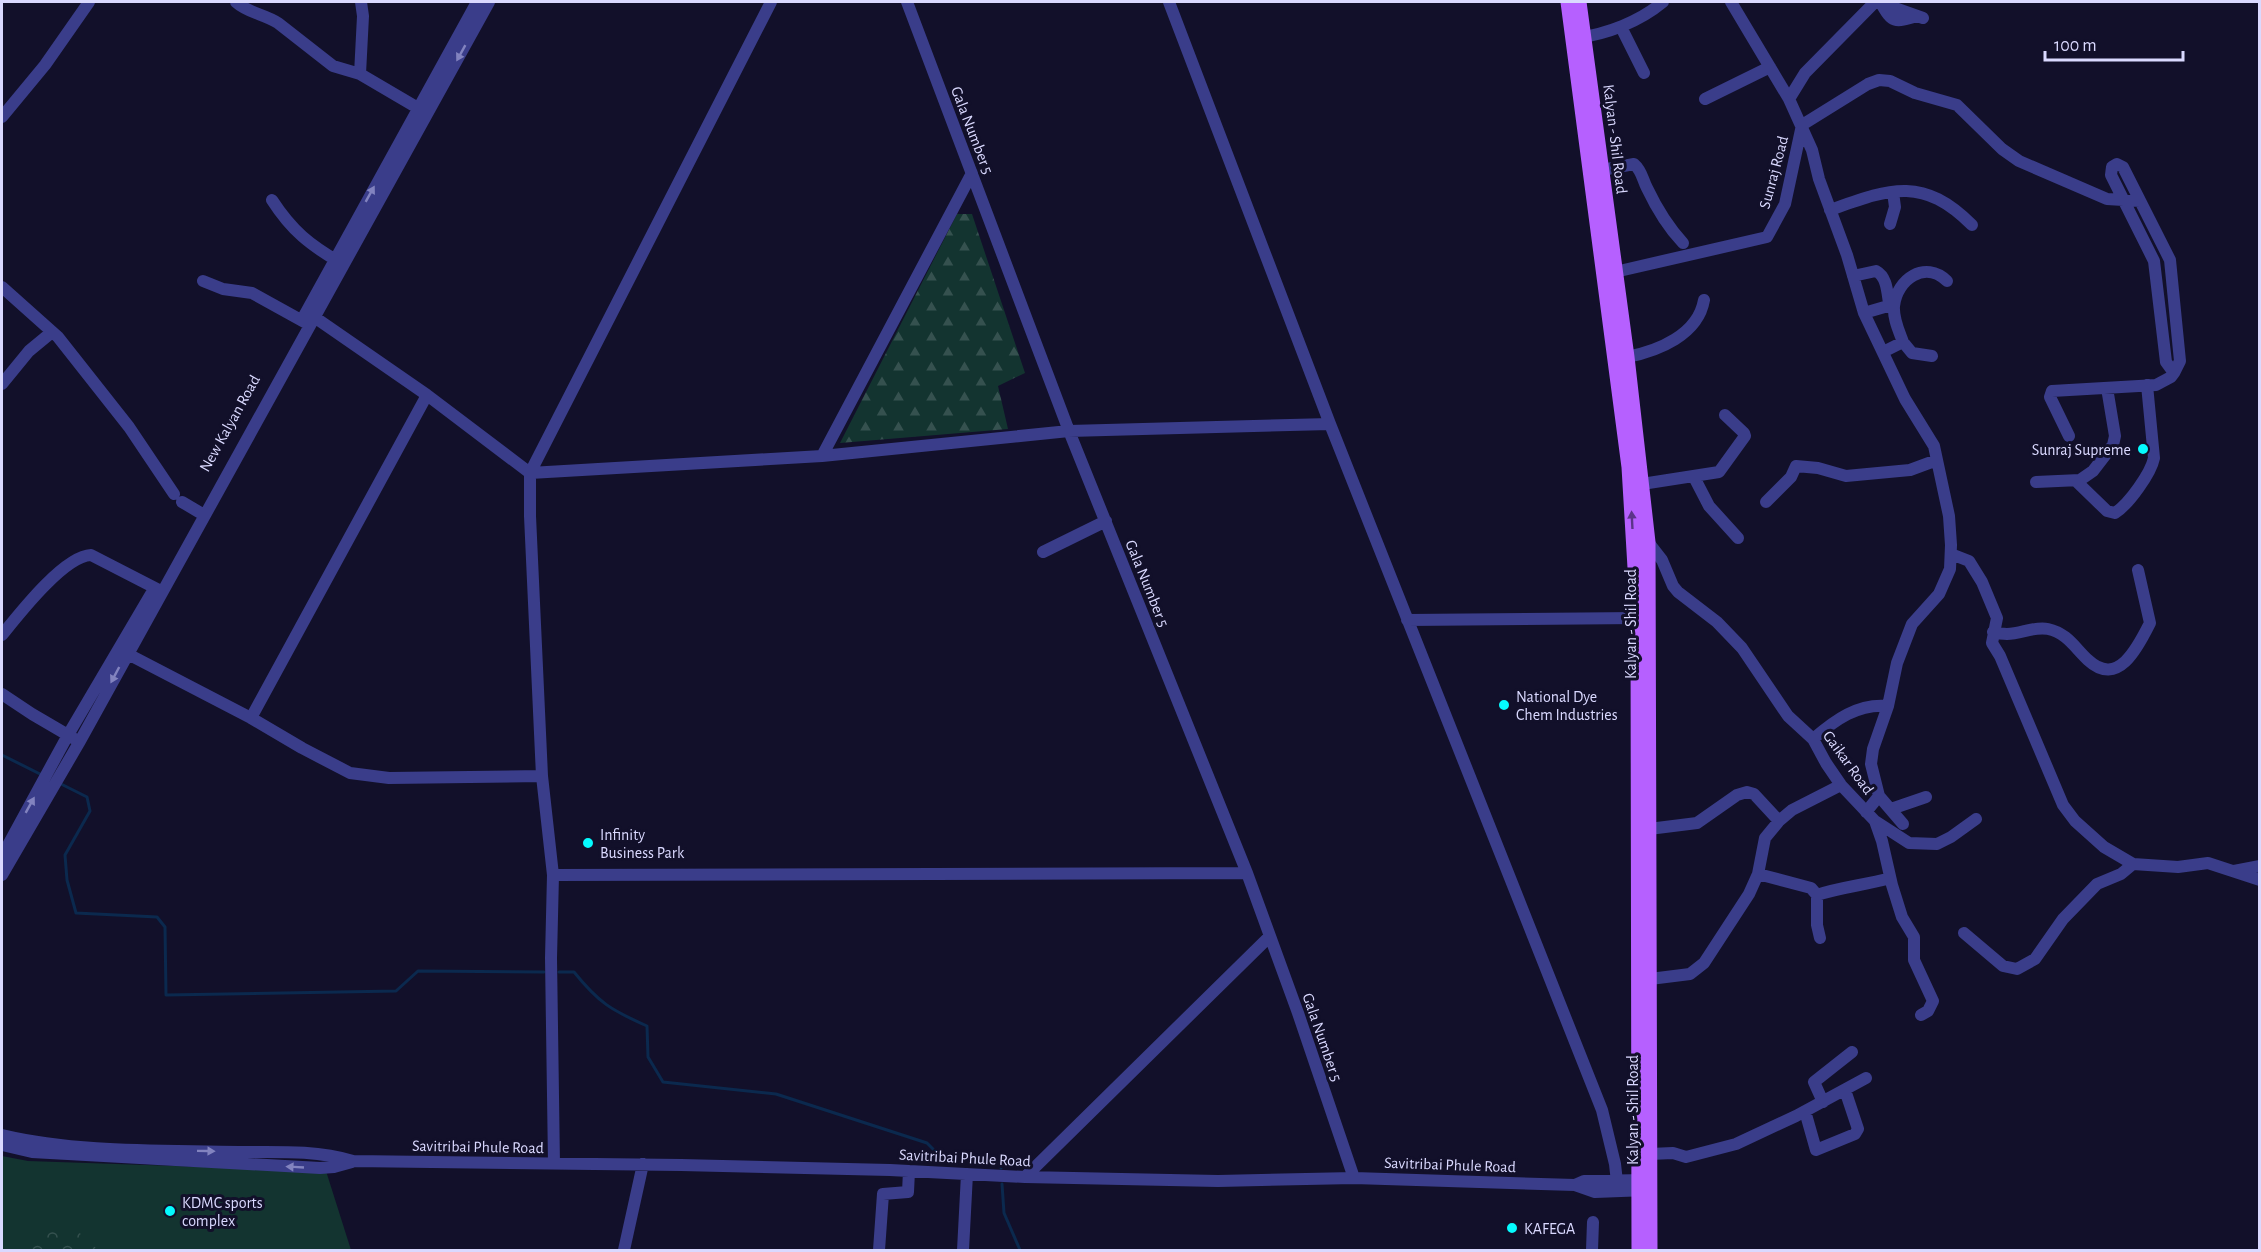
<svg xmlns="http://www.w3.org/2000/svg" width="2261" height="1252" viewBox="0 0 2261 1252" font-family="'Alegreya Sans',sans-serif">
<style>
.grass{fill:#133430}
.forest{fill:url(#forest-firs)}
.park{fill:url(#park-crowns)}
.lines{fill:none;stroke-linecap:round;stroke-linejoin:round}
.stream{stroke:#0b294e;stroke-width:3}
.minor{stroke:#3a3d8a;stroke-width:12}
.major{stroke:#b660ff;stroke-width:15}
.oneway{fill:#8283bf}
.oneway2{fill:#5c348a}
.poi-dot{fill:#05fbff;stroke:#12102a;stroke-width:2}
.labels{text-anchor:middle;stroke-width:6;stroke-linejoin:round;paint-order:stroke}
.street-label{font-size:16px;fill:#dad9ff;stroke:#12102a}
.poi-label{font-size:16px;fill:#dad9ff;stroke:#12102a;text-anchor:start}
</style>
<defs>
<pattern id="forest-firs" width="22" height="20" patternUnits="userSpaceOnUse" patternTransform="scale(1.5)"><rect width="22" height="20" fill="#133430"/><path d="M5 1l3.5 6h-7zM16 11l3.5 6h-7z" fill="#35514f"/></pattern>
<pattern id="park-crowns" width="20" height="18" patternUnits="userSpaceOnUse" patternTransform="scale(1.5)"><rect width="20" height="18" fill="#133430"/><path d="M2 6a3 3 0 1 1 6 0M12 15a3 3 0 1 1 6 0" fill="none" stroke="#35514f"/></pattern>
</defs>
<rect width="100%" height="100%" fill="#12102a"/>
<path class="grass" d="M2 1156 28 1161 326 1171 351 1250H2Z"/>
<path class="forest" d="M957 214H972L1025 373 998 386 1008 429 840 443Z"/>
<path class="park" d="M70 1224 98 1250H22L35 1234Z"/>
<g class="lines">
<path class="stream" d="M2 755 40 774
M61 784 87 797 90 811 65 855 67 880 76 913 157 917 165 927 166 995 396 991 418 971 544 972
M559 972H574C599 1003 611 1010 647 1026L648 1057 663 1082 776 1094 927 1143 940 1156 1001 1159V1168
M1002 1184 1004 1213 1020 1250"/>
<path class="minor" d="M236 2C248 13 264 14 278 23L333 66 360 74
M361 2 363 16 360 74 423 111
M907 2 1069 431 1247 873 1298 1013 1354 1178
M1169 2 1330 424 1602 1110 1615 1164 1618 1191
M1731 2 1789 99 1812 150 1819 179 1847 255 1864 313 1905 399 1934 446 1949 516 1951 545 1950 569 1939 594 1912 624 1897 663 1888 706 1873 749 1871 764 1879 796 1866 812
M1881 3C1892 23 1895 23 1916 16
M1621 27 1644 73
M1577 38C1607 34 1639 22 1663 2
M1705 99 1770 67
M1789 99 1805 73 1874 3H1881L1923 18
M2 117 45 65 89 2
M2117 164 2123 167 2170 260 2180 361 2174 373 2166 362 2154 261 2111 175 2112 167Z
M1602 170 1634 164C1642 171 1642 178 1647 188 1656 207 1668 227 1683 243
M272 200C292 231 310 245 341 263
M1830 210C1889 189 1922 175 1972 225
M1890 224 1895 207 1893 192
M1615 272 1767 237 1785 204 1802 125 1868 84 1879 80 1890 81 1915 93 1957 105 2002 149 2019 161 2107 199 2140 201
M1853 276 1876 271C1887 277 1887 291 1889 303L1888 306 1864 313
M203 281 223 289 252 293 308 324
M2 287 58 337 129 427 174 494
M307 312 427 395 530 473 822 456 1069 431 1330 424
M303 318 477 2
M1903 342 1912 353 1932 356
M1883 352 1903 342C1899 331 1893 319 1894 306 1897 279 1925 260 1947 281
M1627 357C1658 351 1698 335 1704 300
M2 384 29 351 52 332
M2069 436 2050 397 2052 391 2156 385 2171 377 2174 373
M822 456 972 173
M1694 477 1709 506 1738 538
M2076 481 2107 511 2115 513C2129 504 2151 473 2154 458L2147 385
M2036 482 2080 480 2093 471 2113 445 2115 436 2107 388
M1642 484 1719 472 1745 436 1744 433 1725 415
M182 502 204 515
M1766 502 1791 477 1796 466 1818 468 1846 476 1910 470 1937 460
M1644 543 1648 542 1662 560 1673 586 1678 592 1717 622 1742 648 1788 716 1813 739 1826 763 1841 785 1875 821 1882 841 1892 885 1902 917 1914 937V960L1933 1001 1928 1011 1921 1015
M1043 552 1106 521
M1951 554 1969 561 1982 582 1997 618 1992 643 2000 656 2063 805 2075 821 2104 847 2133 864 2178 867 2208 863 2260 880
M1407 620 1638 618
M1993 632C1997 633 2002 634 2007 634 2021 634 2034 626 2048 629 2067 633 2075 648 2088 660 2118 688 2138 647 2150 623L2138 570
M2 635C19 614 64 556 91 555L161 591
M122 651 251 718 427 395
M2 694 32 714 73 738
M251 718 302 748 350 773 389 778 542 776
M1813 739C1835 720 1858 703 1888 706
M1879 796 1903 824
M1891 809 1926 797
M1779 821 1792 810 1841 785
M1875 821 1909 843 1937 844 1951 837 1976 819
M1649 829 1697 823 1737 795 1747 792 1754 794 1779 821 1765 838 1758 874 1749 894 1704 963 1690 974 1650 979
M2 856 68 735 151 594
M2234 871 2260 866
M1758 874 1811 888 1817 895V925L1820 938
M2 875 80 741 489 2
M553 875 542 776 530 516V473L771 2
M1817 895C1841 887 1866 885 1890 878
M1964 933 2003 966 2017 969 2035 959 2063 919 2097 884 2121 874 2133 864
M1823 1102 1814 1082 1852 1052
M1805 1111 1816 1150 1855 1134 1858 1129 1845 1090
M2 1135C78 1153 161 1150 239 1152 278 1152 316 1150 353 1161L681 1165 890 1170 1025 1177 1218 1181 1354 1178 1575 1185 1584 1181 1647 1180
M2 1145 32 1152 320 1168 334 1167 352 1162
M1650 1154 1673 1153 1686 1157 1736 1144 1796 1116 1866 1078
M554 1164 551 958 553 875 1247 873
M1025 1177 1270 936
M1575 1185 1595 1192 1647 1190
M624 1250 643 1164
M879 1250 883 1194 908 1192 909 1171
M963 1250 967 1174
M1592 1250 1593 1222"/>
<path class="major" d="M1568 2 1629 467 1638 618 1639 1250
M1579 2 1627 357 1648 542 1650 1250"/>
</g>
<defs><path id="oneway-solid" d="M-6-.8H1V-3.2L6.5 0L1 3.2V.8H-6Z" transform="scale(1.5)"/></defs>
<g class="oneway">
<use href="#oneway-solid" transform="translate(461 53) rotate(119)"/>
<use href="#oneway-solid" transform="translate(370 194) rotate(-61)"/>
<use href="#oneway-solid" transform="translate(115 675) rotate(118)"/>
<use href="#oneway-solid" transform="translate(30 805) rotate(-61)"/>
<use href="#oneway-solid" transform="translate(206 1151) rotate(1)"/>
<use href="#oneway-solid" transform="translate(295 1167) rotate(-177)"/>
</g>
<use class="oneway2" href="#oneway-solid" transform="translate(1632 520) rotate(-93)"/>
<g class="poi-dot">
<circle cx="2143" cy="449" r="6"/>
<circle cx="1504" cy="705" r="6"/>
<circle cx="588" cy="843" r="6"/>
<circle cx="170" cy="1211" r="6"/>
<circle cx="1512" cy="1228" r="6"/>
</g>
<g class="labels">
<g class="street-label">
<text transform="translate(973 130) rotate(69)" y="6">Gala Number 5</text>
<text transform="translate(1616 139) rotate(83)" y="6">Kalyan - Shil Road</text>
<text transform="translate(1773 172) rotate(-75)" y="6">Sunraj Road</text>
<text transform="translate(229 423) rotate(-61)" y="6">New Kalyan Road</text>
<text transform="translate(1148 583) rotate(68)" y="6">Gala Number 5</text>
<text transform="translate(1630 624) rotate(-90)" y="6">Kalyan - Shil Road</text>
<text transform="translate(1849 762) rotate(54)" y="6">Gaikar Road</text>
<text transform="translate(1323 1037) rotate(71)" y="6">Gala Number 5</text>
<text transform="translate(1632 1110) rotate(-90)" y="6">Kalyan - Shil Road</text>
<text transform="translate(478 1146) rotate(1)" y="6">Savitribai Phule Road</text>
<text transform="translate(965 1157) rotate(3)" y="6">Savitribai Phule Road</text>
<text transform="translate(1450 1164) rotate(2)" y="6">Savitribai Phule Road</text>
</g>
<g class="poi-label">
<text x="2131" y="455" text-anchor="end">Sunraj Supreme</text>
<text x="1516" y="702">National Dye<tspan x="1516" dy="18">Chem Industries</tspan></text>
<text x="600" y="840">Infinity<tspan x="600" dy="18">Business Park</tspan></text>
<text x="182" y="1208">KDMC sports<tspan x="182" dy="18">complex</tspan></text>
<text x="1524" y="1234">KAFEGA</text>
</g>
</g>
<rect width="2261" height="1252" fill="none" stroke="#dad9ff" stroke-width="6"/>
<path d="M2045 51v9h138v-9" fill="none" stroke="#dad9ff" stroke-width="3"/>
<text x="2054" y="51" font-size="18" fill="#dad9ff" stroke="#12102a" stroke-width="4.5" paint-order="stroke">100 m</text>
</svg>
